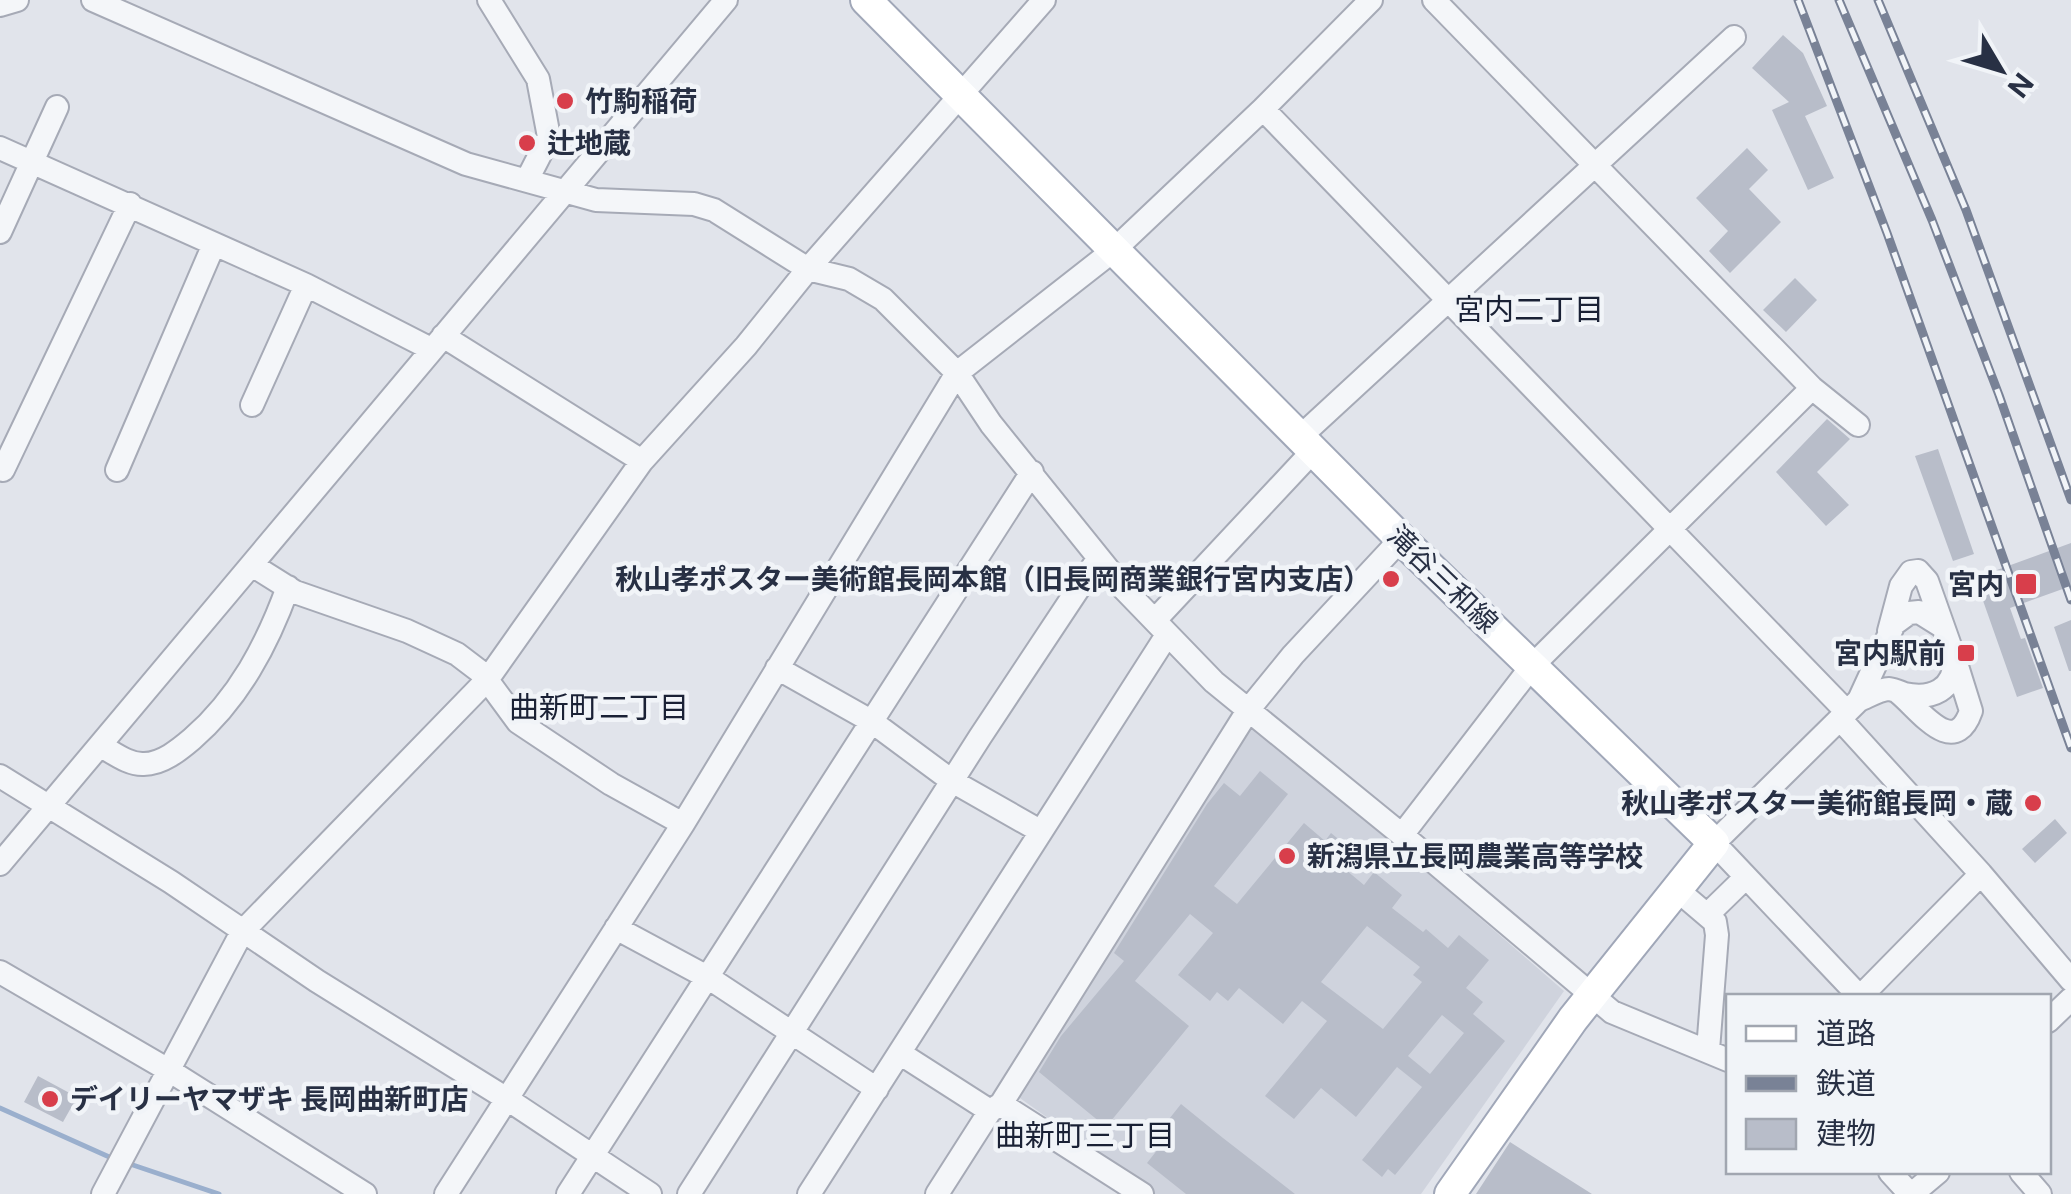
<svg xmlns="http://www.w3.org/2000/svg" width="2071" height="1194" viewBox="0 0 2071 1194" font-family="'Public Sans','Noto Sans JP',sans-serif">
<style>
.built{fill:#cfd3dd}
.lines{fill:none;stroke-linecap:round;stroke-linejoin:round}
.stream{stroke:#9aafcd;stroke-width:5}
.building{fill:#b8bdc9;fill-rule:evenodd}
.minor-casing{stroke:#a6aab6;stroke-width:26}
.major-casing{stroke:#a0a7b8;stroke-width:34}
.minor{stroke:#f4f6f9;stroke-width:22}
.major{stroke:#fff;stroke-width:30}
.rail-casing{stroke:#798296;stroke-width:9}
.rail{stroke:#f1f4f8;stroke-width:5;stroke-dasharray:15;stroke-linecap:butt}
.poi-dot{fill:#d83e4b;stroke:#f1f4f8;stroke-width:4}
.labels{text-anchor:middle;stroke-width:9;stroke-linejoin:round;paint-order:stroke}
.poi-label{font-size:28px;font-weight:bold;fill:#283044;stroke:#f1f4f8;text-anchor:start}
.street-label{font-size:28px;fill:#283044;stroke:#f1f4f8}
.neighbourhood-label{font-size:30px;fill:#1a2135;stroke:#f1f4f8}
</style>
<rect width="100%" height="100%" fill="#e1e4eb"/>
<path class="built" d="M1252 720 1564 991 1421 1194H1155L1017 1096Z"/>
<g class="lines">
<path class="stream" d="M0 1108 116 1160
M127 1163 219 1194"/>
</g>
<path class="building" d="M1783 35 1803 53 1827 106 1805 116 1834 178 1808 190 1772 110 1789 102 1752 68Z
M1747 148 1768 170 1749 189 1781 222 1730 273 1709 251 1728 231 1696 198Z
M1795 278 1817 300 1786 332 1763 310Z
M1827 419 1850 439 1817 472 1849 505 1826 526 1776 472Z
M1938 449 1974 554 1953 561 1915 456Z
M2071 543V586L2010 608 2021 639 2025 638 2043 688 2017 697 1975 578Z
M2071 620V671H2069L2054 627Z
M1260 771 1288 794 1214 886 1237 904 1304 823 1325 841 1331 833 1348 847 1341 855 1345 859 1340 865 1364 885 1374 872 1402 895 1392 908 1423 932 1426 929 1448 948 1459 935 1489 960 1466 988 1483 1002 1473 1014 1505 1041 1395 1175 1388 1169 1382 1177 1362 1160 1422 1087 1397 1067 1356 1117 1321 1088 1294 1119 1265 1096 1327 1021 1302 1001 1283 1024 1239 988 1228 1001 1217 992 1210 1001 1178 975 1213 933 1190 914 1135 981 1189 1026 1106 1127 1039 1072 1061 1036 1124 961 1114 953 1207 804 1224 783 1240 796ZM1367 926 1420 967 1413 975 1422 982 1383 1029 1321 982ZM1442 1015 1464 1033 1430 1074 1408 1056Z
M2055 819 2067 833 2035 863 2022 849Z
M38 1076 77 1097 63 1122 24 1102Z
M1181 1104 1223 1138 1295 1194H1186L1147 1163 1162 1144 1154 1138Z
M1510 1142 1592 1194H1476Z"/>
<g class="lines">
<defs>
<path id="minor" d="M93 0 466 164 596 200 694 204 714 210 808 269 849 279 883 299 957 373 991 424 1124 589 1214 682 1402 835 1612 1012 1728 1060
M489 0 538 79 549 137 527 180
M1434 0 1812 388 1858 425
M0 5 17 0
M1263 109 1847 712
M0 148 306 285 431 349
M0 232 57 107
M443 336 642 461
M252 405 306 285
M1301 436 1734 37
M3 470 130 204
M117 470 214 244
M252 565 295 592 407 631 457 654 482 673 518 722 611 784 683 824
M1155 620 1314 450
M777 668 871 721 952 781 1040 831
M1899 693C1919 709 1954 760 1971 711L1956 663
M1859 700C1867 697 1880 689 1889 689 1891 689 1903 693 1904 694 1932 700 1954 690 1955 660L1927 581 1918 571 1911 572 1901 586 1889 631
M1840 719 1981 874 2071 980
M101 746C114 753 129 765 144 764 162 764 179 750 192 739 239 698 267 645 288 587
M0 776 171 882 317 981 507 1099 650 1194
M1402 835 1532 666 1812 388
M0 864 726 0
M1675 888 1715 922 1717 935 1708 1050
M1707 915 1745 878
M616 928 709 978 877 1089
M0 972 170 1071 365 1194
M1859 996 1714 843 1859 700 1894 624 1909 613 1919 612 1943 627
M1861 996 1981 874
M2048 1021 2071 999
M901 1054 990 1111
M1001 1104 1142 1194
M1890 1172 1910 1194
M2021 1172 2040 1194
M103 1194 242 932 487 680 642 461 746 346 808 269 1044 0
M446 1194 683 824 957 373 1114 250 1263 109 1371 0
M568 1194 1032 472
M689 1194 980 737 1098 559
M809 1194 1167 635
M937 1194 990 1111 1001 1104 1249 709 1293 655 1401 539
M1912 1194 1938 1172"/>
<path id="major" d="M866 0 1401 539 1714 843 1573 1019 1450 1194"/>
</defs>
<use href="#minor" class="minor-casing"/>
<use href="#major" class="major-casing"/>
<use href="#minor" class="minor"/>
<use href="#major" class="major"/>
<defs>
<path id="rail" d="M1798 0 1887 233 2071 748
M1839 0 1932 220 1999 395 2071 600
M1878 0 1966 210 2071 500"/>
</defs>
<use href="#rail" class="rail-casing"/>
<use href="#rail" class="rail"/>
</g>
<g class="poi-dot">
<circle cx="565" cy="101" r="10"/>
<circle cx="527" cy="143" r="10"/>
<circle cx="1391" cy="579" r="10"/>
<rect x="2014" y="572" width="24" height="24" rx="5"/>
<rect x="1956" y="643" width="20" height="20" rx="5"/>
<circle cx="2033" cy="803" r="10"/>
<circle cx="1287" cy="856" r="10"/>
<circle cx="50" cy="1099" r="10"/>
</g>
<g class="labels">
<g class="poi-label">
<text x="585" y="111">竹駒稲荷</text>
<text x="547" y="153">辻地蔵</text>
<text x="1371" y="589" text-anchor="end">秋山孝ポスター美術館長岡本館（旧長岡商業銀行宮内支店）</text>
<text x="2004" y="594" text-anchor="end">宮内</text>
<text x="1946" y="663" text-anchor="end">宮内駅前</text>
<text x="2013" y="813" text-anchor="end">秋山孝ポスター美術館長岡・蔵</text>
<text x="1307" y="866">新潟県立長岡農業高等学校</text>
<text x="70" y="1109">デイリーヤマザキ 長岡曲新町店</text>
</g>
<g class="street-label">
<text transform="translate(1443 579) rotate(44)" y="10">滝谷三和線</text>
</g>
<g class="neighbourhood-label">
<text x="1529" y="320">宮内二丁目</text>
<text x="599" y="718">曲新町二丁目</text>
<text x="1085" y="1146">曲新町三丁目</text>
</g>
</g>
<rect x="1726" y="994" width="325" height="180" fill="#f1f4f8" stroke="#a1a6b0" stroke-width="2.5"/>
<rect x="1746" y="1026" width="50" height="15" fill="#ffffff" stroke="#a1a6b0" stroke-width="2.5"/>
<text x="1816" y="1044" font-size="30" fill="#283044">道路</text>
<rect x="1746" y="1076" width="50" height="15" fill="#798296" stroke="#a1a6b0" stroke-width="2.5"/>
<text x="1816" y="1094" font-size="30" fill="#283044">鉄道</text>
<rect x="1746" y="1119" width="50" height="30" fill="#b8bdc9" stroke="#a1a6b0" stroke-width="2.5"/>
<text x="1816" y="1144" font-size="30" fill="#283044">建物</text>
<g transform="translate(2001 70) rotate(128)" stroke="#f1f4f8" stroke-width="8" paint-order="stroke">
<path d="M0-8L18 38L0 25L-18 38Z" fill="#283044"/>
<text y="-15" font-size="28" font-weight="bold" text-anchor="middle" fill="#283044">N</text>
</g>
</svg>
